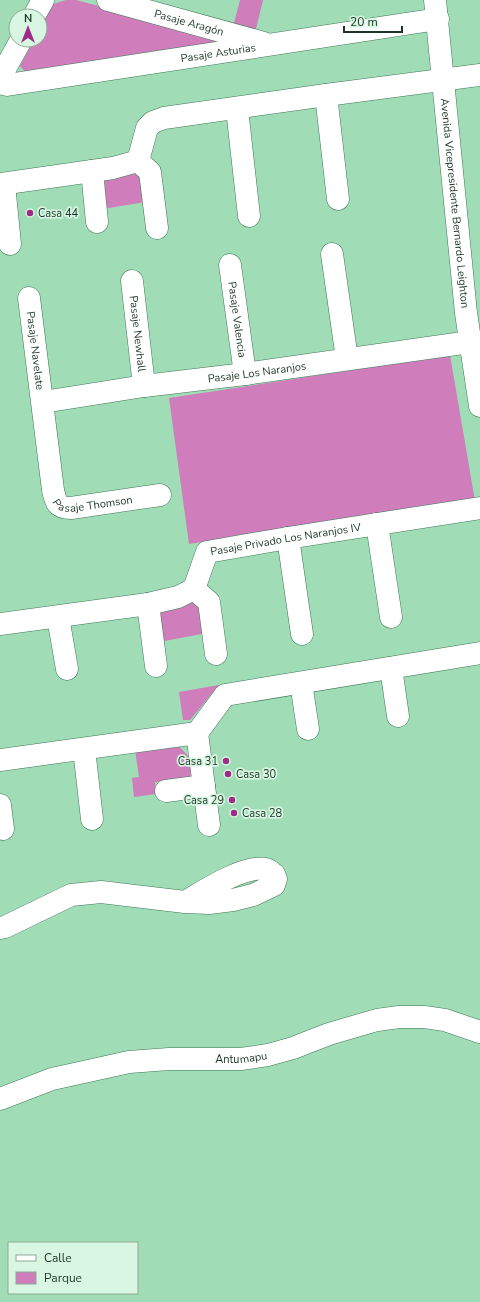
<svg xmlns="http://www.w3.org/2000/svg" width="480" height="1302" viewBox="0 0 480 1302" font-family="'Nunito Sans',sans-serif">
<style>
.green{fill:#d07dbb}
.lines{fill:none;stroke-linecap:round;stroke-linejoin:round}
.minor-casing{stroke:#3d7755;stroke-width:23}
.major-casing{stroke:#3d7755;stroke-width:23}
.minor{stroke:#fff;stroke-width:22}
.major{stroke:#fff;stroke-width:22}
.poi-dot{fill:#9d2b87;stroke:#d8f6e2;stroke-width:1.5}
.labels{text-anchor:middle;stroke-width:3.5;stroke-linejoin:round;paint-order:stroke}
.street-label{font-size:11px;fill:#1c3526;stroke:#d8f6e2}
.poi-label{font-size:11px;fill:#1c3526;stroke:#d8f6e2;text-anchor:start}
</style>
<rect width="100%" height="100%" fill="#a0ddb7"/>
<path class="green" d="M66 0H76L228 40 26 73 20 66 34 40H40V28L53 4Z
M240 0H263L256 29 234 23Z
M142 173 145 202 103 209 99 179Z
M450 355 475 501 467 503 189 544 169 398Z
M197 600 207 633 159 642 156 609Z
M219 685 190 720H183L179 692Z
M176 743 189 757 191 779 155 782 156 794 134 797 132 778 139 777 135 750Z"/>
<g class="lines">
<defs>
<g id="minor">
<path id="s1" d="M108 0 264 43"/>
<path d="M34 16 43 0"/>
<path d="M0 78 21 40"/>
<path id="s2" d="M0 83 7 85 438 19"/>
<path d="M326 95 338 199"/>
<path d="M237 109 249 216"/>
<path d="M138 161 150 172 157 228"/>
<path d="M92 171 97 222"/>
<path d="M0 184 113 168 138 161 147 128 153 122 164 118 326 95 480 75"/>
<path d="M4 184 10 244"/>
<path d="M332 254 347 359"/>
<path id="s3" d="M230 265 245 374"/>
<path id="s4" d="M132 281 144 386"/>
<path id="s5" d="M29 298 53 490C56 503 57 508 71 508L160 495"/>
<path id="s6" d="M43 402 144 386 245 374 470 342"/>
<path d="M377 524 391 617"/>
<path d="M288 538 302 634"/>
<path d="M194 589 209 602 216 654"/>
<path d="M148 604 156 666"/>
<path d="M58 617 67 669"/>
<path id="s7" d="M0 624 148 604 178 597 194 589 207 552 288 538 480 508"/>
<path d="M391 668 398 716"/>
<path d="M301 683 308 729"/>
<path d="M197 733 209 825"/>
<path d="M84 749 92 819"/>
<path d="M0 760 197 733 225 695 480 653"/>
<path d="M166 791 204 786"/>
<path d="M0 805 3 829"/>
<path d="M0 928 5 927 71 895 101 892 185 902 209 903 233 900 253 895 274 885 276 879 274 874C272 873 269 870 266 869 243 865 204 891 185 902"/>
<path id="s8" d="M0 1099 52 1079 129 1062 169 1059H241L268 1055 293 1048 329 1034 377 1020 399 1017H424L445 1020 480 1032"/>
</g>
<g id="major">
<path id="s9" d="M435 0 466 313 480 406"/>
</g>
</defs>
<use href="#minor" class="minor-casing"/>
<use href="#major" class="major-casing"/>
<use href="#minor" class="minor"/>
<use href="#major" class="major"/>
</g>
<g class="poi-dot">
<circle cx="30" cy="213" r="4"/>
<circle cx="226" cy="761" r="4"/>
<circle cx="228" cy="774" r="4"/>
<circle cx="232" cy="800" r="4"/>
<circle cx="234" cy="813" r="4"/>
</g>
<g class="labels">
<g class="street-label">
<text dy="4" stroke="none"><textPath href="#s1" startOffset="84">Pasaje Aragón</textPath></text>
<text dy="4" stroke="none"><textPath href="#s2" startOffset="221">Pasaje Asturias</textPath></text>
<text dy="4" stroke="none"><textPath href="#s9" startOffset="204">Avenida Vicepresidente Bernardo Leighton</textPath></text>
<text dy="4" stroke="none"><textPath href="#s3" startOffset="55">Pasaje Valencia</textPath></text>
<text dy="4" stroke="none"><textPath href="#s4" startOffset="53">Pasaje Newhall</textPath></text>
<text dy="4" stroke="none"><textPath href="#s5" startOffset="53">Pasaje Navelate</textPath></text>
<text dy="4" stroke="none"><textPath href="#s6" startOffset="216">Pasaje Los Naranjos</textPath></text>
<text dy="4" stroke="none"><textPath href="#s5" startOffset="244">Pasaje Thomson</textPath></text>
<text dy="4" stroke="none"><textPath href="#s7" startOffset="317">Pasaje Privado Los Naranjos IV</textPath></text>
<text dy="4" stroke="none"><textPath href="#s8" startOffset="247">Antumapu</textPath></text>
</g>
<g class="poi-label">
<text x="38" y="217">Casa 44</text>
<text x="218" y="765" text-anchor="end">Casa 31</text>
<text x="236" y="778">Casa 30</text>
<text x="224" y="804" text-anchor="end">Casa 29</text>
<text x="242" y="817">Casa 28</text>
</g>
</g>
<rect x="8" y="1242" width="130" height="52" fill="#d8f6e2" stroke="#8da997"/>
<rect x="16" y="1255" width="20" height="6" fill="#ffffff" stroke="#8da997"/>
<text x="44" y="1262" font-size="12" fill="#1c3526">Calle</text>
<rect x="16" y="1272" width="20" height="12" fill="#d07dbb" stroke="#8da997"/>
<text x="44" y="1282" font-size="12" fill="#1c3526">Parque</text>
<g transform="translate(28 28)"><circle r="19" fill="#d8f6e2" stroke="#8da997"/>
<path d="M0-3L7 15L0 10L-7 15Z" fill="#9d2b87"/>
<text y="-6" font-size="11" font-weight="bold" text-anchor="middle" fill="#1c3526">N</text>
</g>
<path d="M344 26v6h58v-6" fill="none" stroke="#1c3526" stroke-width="2"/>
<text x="350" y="26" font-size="12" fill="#1c3526" stroke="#d8f6e2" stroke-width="3" paint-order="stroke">20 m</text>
</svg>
